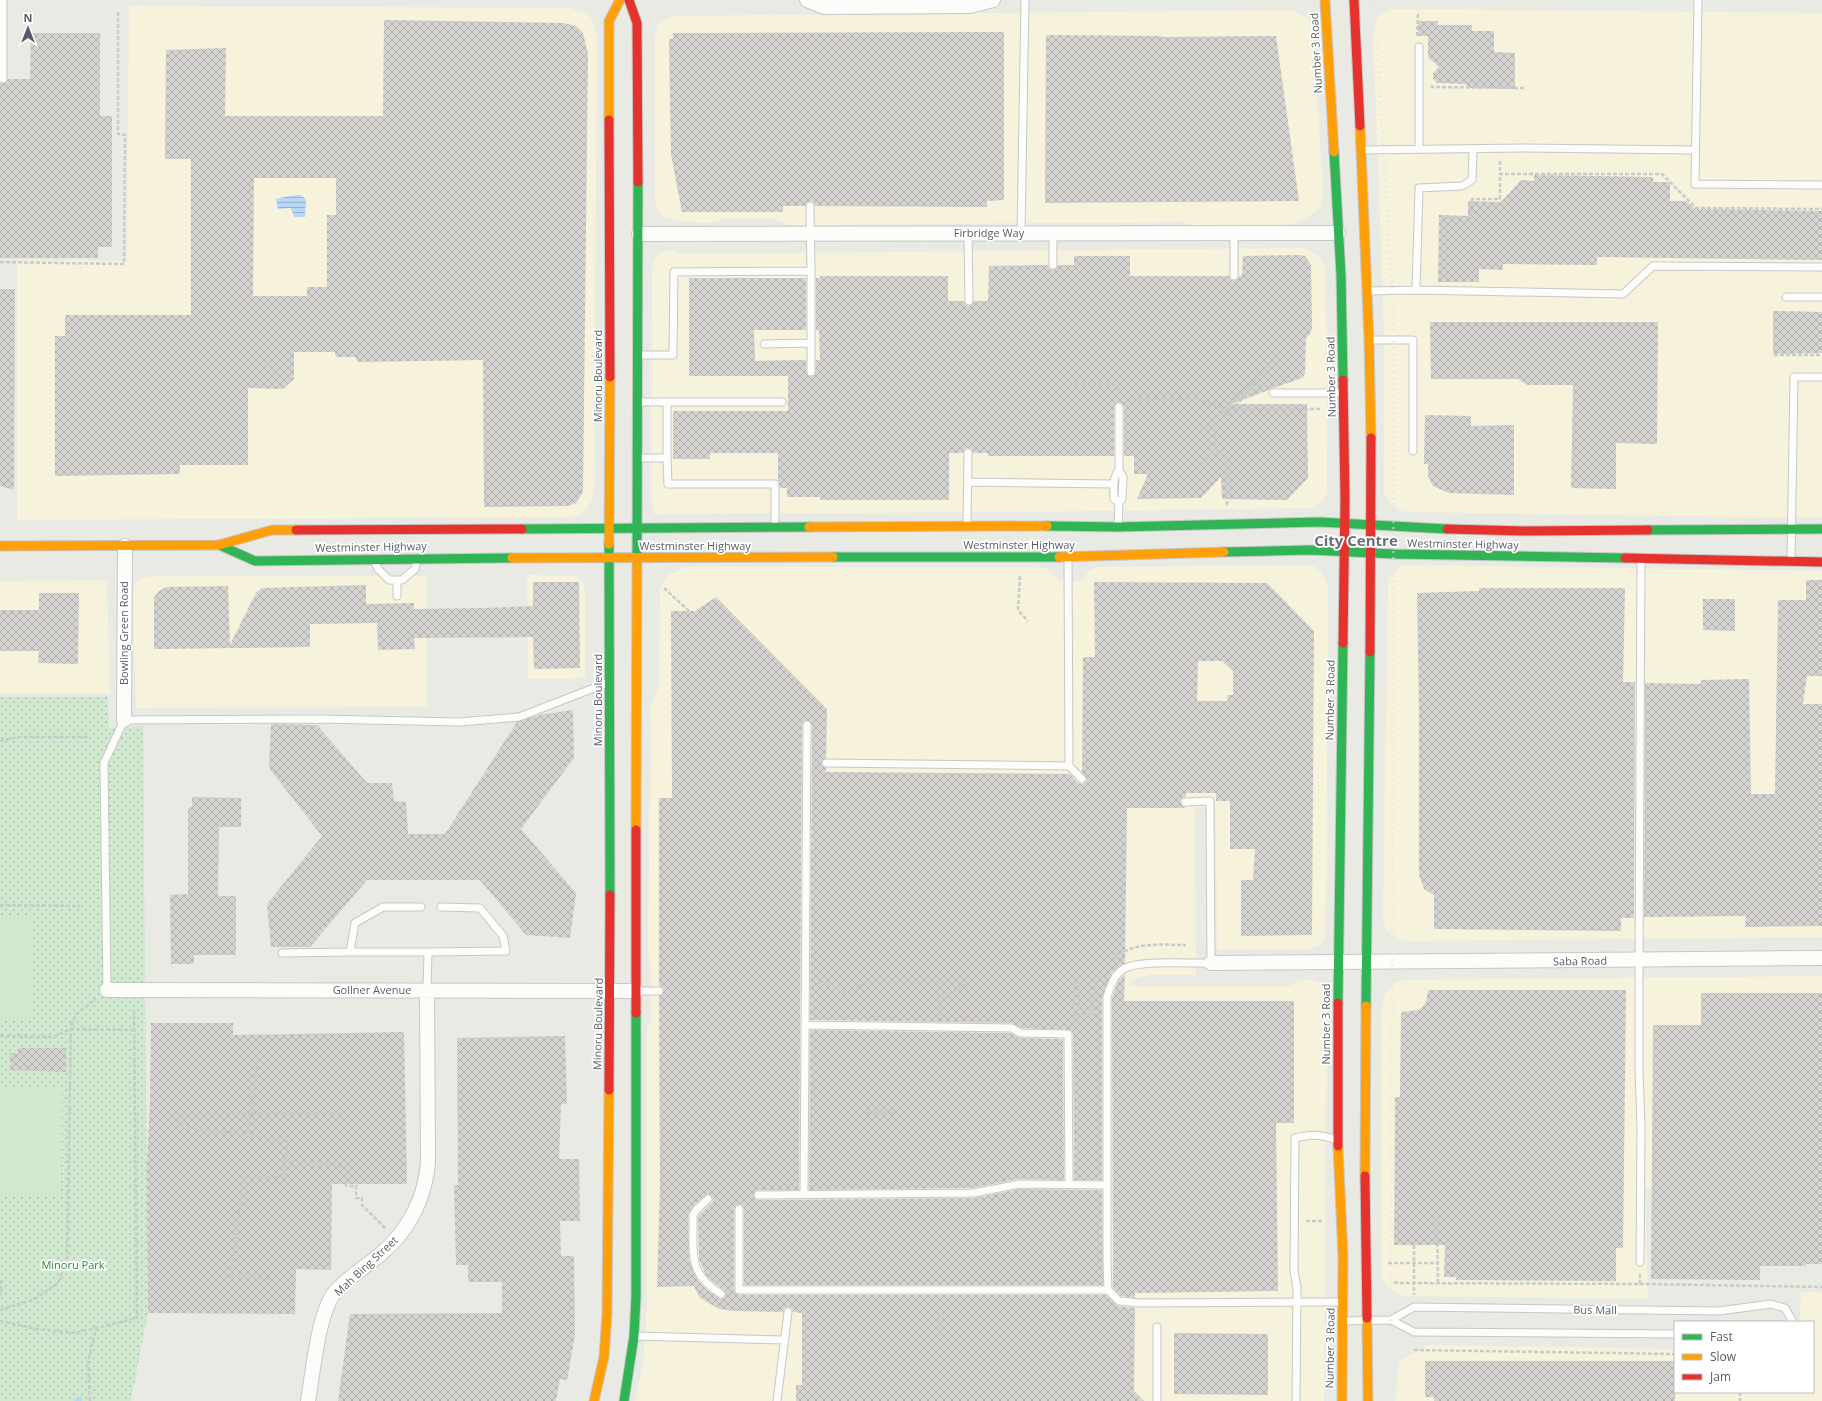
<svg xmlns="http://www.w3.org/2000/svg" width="1822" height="1401" viewBox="0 0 1822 1401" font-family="'Open Sans',sans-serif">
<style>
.commercial{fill:#f6f2db}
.green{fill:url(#green-dots)}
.pitch{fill:#d0e9cf}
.water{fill:url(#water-rules)}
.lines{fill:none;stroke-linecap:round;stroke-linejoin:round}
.stream{stroke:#b6d7f7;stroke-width:5.5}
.building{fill:url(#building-cross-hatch);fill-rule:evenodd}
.lane-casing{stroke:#c6c8c6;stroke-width:9}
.street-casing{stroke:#c6c8c6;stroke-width:16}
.fast-casing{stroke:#c6c7c6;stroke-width:11}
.slow-casing{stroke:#c6c7c6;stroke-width:11}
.jam-casing{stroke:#c6c7c6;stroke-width:11}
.path{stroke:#c6ccc9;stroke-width:2.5;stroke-dasharray:4 2;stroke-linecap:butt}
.lane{stroke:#fcfcfb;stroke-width:7}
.street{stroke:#fcfcfb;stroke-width:14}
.fast{stroke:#30b455;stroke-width:9}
.slow{stroke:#ff9f0a;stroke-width:9}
.jam{stroke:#e5322d;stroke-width:9}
.rail{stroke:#e2e2e2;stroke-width:3;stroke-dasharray:1 5;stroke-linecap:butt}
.path-bridge{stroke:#c6ccc9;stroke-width:2.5;stroke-dasharray:4 2;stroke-linecap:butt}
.labels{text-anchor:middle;stroke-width:3.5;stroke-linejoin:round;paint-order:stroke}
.street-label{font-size:11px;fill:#595d63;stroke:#fff}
.park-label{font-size:11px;fill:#2e8637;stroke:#fff}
.district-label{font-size:15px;font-weight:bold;fill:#6a6f75;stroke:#fff}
</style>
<defs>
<pattern id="green-dots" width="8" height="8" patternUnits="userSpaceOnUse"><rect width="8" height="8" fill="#d0e9cf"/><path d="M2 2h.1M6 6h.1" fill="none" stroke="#acc0ac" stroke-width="1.8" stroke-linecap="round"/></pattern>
<pattern id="water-rules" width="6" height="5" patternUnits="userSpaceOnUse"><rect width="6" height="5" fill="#b6d7f7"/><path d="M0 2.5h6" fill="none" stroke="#97b2cc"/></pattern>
<pattern id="building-cross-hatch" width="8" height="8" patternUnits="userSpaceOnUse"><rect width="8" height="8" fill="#d4d3cf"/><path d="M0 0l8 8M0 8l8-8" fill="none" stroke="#afaeac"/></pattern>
</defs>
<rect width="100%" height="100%" fill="#eaeae4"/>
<path class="commercial" d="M129 6 570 8 586 13 591 18 595 26 597 38 594 491 592 500 586 510 580 515 570 517 17 520V260L127 261Z
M1390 9 1822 13V518L1407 512 1399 510 1390 503 1384 493V331L1373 33 1378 17Z
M1292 10 1308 18 1313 30 1323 192 1321 205 1318 210 1305 219 1292 224 1278 226 1197 227 1182 222 790 225 770 218H726L709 223 680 221 665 217 660 214 655 203V36L659 23 673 16Z
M1304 248 1318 255 1325 265 1326 272 1327 492 1324 499 1318 505 1313 508 1025 512 654 514 651 496 652 268 654 259 661 252 675 249 678 254Z
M1308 565 1316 567 1323 575 1328 585 1326 937 1319 946 1310 949H1217L1216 807H1195L1196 975H1147L1134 979 1128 986H1289L1299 980H1313L1320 983 1327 991 1324 1401H635L643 1364 647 1304V1027L651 1020 650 965 648 952 651 708 659 686 660 589 668 575 686 567H1035L1047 569 1059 581H1082L1088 572 1097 567Z
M1402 565 1822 571V937L1409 941 1399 940 1390 934 1385 926 1383 917 1388 579Z
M527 575 575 576 583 582 585 590V678L528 679Z
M154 576H426L427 707 136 708 132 591 135 584 140 579Z
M107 580 110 694H0V581Z
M1822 976V1191L1645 1189 1648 1299 1403 1296 1388 1288 1382 1278V1004L1387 990 1395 983 1404 980Z
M1801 1292H1822V1401H1395L1399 1361 1429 1345 1675 1349V1392H1813V1322H1800Z"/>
<path class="green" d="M0 697H108L109 728 143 726 148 1313 131 1401H0Z"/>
<path class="pitch" d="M0 917H33L32 1021H0Z
M0 1087H62L61 1195H0Z"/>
<path class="water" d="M289 196 300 195 306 199 305 217H294L291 208 278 209 276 199Z"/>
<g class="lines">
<path class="stream" d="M77 1401 79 1400"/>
</g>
<path class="building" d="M384 20 563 23 576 26 583 33 588 54 583 492 576 503 568 506 484 507 483 360 358 362 355 357H336L335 352H294V379L283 389 248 388V465H180V474L55 476V336H65V315H191V159H165L166 50 226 48 225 116H383ZM254 178H336V215H327V287H307V296H253Z
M1418 21H1438V25H1472V31H1494V52L1515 53V89L1471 88 1465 84 1437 83 1433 79V73L1439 67 1428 57V36H1418Z
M1004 32V200L987 201V207L815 206 813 202 810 201 805 206H783V212H682L671 154 669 39H673V33Z
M31 33H100V116H112V247H98V258H0V83H5L8 79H30Z
M1046 35 1162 36V37L1276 36 1299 201 1045 203Z
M1534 175 1653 177V182H1670V201H1686L1695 209 1822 211V260L1597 257V265L1503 264V270L1479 269V282H1438L1439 215 1468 216V201L1501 202 1521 180 1534 181Z
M1300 255 1305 256 1311 265 1312 328 1310 334 1306 338 1305 374 1302 378 1271 389 1232 404H1307L1308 478 1287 500 1222 499 1221 477 1201 498 1137 499 1148 474H1134V456H1124V407L1119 402 1116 403 1114 407V456H988V453H973L971 449 966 448 963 453H949V500H820V497H787V488H780L778 481V453H710V459H673V411H788V376H689V278H806V330H754L755 361 806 360 807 374 811 377 815 374 816 360H820L819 330H816V278H820V276H948V301H964L966 305 969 306 974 301H988L989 266 1048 265 1050 269 1053 270 1058 265H1074V256H1130V276H1229L1231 280 1234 281 1239 276H1242L1243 256Z
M0 289H15L14 490 0 486Z
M1773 311 1822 312V353L1773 354Z
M1430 322H1658L1657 444 1616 443V489L1571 488 1573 385H1528L1518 379H1431Z
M1425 415 1471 416V426L1514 425V495L1449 493 1433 486 1428 476V464H1424Z
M1806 580H1822V676H1807L1803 704H1822V926L1745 927 1746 916 1644 917 1645 683 1701 684V680L1749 679 1751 794H1775L1778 600H1806Z
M533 582H579L580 668 534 669 533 637 414 638 415 649 378 650 377 623 310 624V647L154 649V598L158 592 166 587 228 586 230 645 256 593 262 588 366 585V604L414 603V609L484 608 533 606Z
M1094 582 1267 583 1314 631 1312 935 1241 936V880H1253L1255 849H1230V801H1216V793H1186V797L1182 798 1180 802 1185 808H1127L1125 963 1112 973 1102 997V1180H1074L1073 1034 1071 1030 1021 1028 1012 1023 810 1020 812 725 809 721H804L802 725 799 1190H758L754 1193V1197L758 1200 974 1198 1019 1189 1102 1190 1103 1285H744V1209L742 1205 739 1204 734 1209V1290L739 1295H1106L1118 1306 1135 1308 1134 1391 1144 1401H796V1385H802V1313L793 1312 791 1308 788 1307 784 1309 783 1312 734 1311 719 1309 699 1297 694 1286 657 1287 660 1187 659 996 664 991 663 988 659 986V798H672L671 611H695L716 597 827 709 826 758 821 763 822 766 826 768V772L1070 774 1078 783 1083 784 1087 780 1082 772 1083 657H1095ZM1198 661H1222L1233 671V695H1227L1228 701H1197ZM707 1194 712 1196 713 1201 698 1216 699 1259 706 1275 725 1292V1297L721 1299 707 1290 698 1281 689 1260 688 1215 694 1205Z
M1479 588H1625L1623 682H1635L1634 918H1621V931L1434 929V895L1424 889 1419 875V712L1417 593 1479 591Z
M39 593H79L78 664 38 663 39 651H0V610H39Z
M1703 599H1735V631L1703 630Z
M573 710 574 758 521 829 576 893 570 938 526 935 480 880H367L310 947H271L267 904 322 836 269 768 271 724 317 725 367 783H392L394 801 406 802 408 834H445L517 722 539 715Z
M192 797 241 798V827H219L218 896H236V955H194V964H171L170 895 188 894V808L192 807Z
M1125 974 1124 1001H1294V1123H1276L1278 1291 1135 1293V1298L1121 1296 1113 1288 1112 998 1118 981Z
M1428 990H1626L1623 1248H1616V1281L1456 1280V1277H1444L1445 1245H1394L1395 1097H1400L1401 1012 1419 1010 1426 1003Z
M1701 993H1822V1264H1806V1266H1760V1280L1651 1279 1653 1025H1701Z
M151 1023H233V1035L404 1032 407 1184H332L331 1270 296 1269 295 1314 148 1313 147 1165 150 1101Z
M810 1030 1011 1033 1020 1038 1063 1039 1064 1180 1018 1179 973 1188 809 1190Z
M565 1036 567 1104H561L559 1159H579L580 1221H560L561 1256H574L575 1335 567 1380 560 1379 556 1401H338L350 1314 502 1313V1282H468V1265H456L454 1185H458L457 1038Z
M18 1048H66V1072L10 1070V1053H18Z
M1174 1333 1268 1334V1395L1174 1394Z
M1425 1361H1675V1401H1434V1397H1425Z"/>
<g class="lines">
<defs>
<path id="lane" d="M3 0V79
M1698 0 1695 184 1822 185
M1419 47V149
M1473 149 1472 180 1462 186 1419 188 1416 290 1623 294 1653 266 1822 267
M1361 150 1524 148 1695 150
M968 233 969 301
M1021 233 1025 0
M1053 233V265
M811 271V372
M1234 276V233
M1369 291 1416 290
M1786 297H1822
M1371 340H1413V451
M764 344 811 343
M639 355H673L674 272 811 271 810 206
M1273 393H1343
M639 402H782
M667 402V458
M640 458H667L668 484H775V526
M1119 470V407
M968 482 1113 484
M967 525 968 453
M1118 526 1119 502 1122 499 1123 477 1119 470C1112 479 1114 488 1114 499L1119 502
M1068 557 1069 766
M374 561 378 569 389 580H402L415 569 417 560
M1791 561 1794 377H1822
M397 580V596
M826 763 1069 766 1082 779
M1185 802 1210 801 1211 963C1190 964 1137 959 1122 970 1113 976 1110 988 1107 997V1262L1108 1290 1119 1301 1140 1303 1341 1302
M421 907H383L355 923 350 952H428
M282 953 350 952
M107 990 104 763 124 720 320 719 459 722 519 717 607 683
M427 990 428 952 506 951 503 936 480 908 441 907
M638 991H659
M805 1025 1012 1028 1020 1033 1068 1034 1069 1184
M804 1194 807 725
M758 1195 974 1193 1019 1184 1107 1185
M708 1199 697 1209 693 1215C694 1250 686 1273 721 1294
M739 1209V1290H1108
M1640 1262 1641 1127 1639 1070V960L1641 560
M1391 1320 1414 1307 1719 1311 1771 1304 1785 1308 1793 1322
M1344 1321 1391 1320 1414 1332 1675 1334
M635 1336 785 1340
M777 1401 788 1312
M1157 1401V1327
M1296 1401 1297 1288 1294 1271 1295 1138C1311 1134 1321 1134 1336 1140"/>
<path id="street" d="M807 0 824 7 970 6 993 0
M639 234 1338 233
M124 720 125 546
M1211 963 1822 958
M107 990 636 991
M308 1401C313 1373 318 1313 335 1292 348 1277 367 1266 382 1253 409 1230 425 1198 428 1163L427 990"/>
<path id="fast" d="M1334 152 1341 275 1343 380
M1047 526 1118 527 1319 522 1447 529
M522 529 809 527
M1648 530 1822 529
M609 544 610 895
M219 545 255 561 512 558
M1224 552 1310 550 1394 554 1625 558
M833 557H1059
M637 561 638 182
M1338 1003 1343 643
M1366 1006 1370 652
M624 1401 634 1336 636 1297V1013"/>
<path id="slow" d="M1325 0 1334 152
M609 120V21L620 0
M1360 126 1369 340 1371 438
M809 527 1047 526
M609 544 610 377
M0 546 219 545 272 530H296
M1059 557 1224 552
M512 558 833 557
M636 830 637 561
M1338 1146 1343 1256 1342 1401
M1365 1176 1366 1006
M1367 1318 1368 1401
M594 1401 604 1357 607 1314 609 1090"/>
<path id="jam" d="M629 0 637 23 638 182
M1354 0 1360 126
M609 120 610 377
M1343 380 1345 499 1343 643
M1447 529 1524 531 1648 530
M296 530 522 529
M1625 558 1822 562
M1370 652 1371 438
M636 830V1013
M1338 1003V1146
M609 1090 610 895
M1365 1176 1367 1318"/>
</defs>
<use href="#lane" class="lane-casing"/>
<use href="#street" class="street-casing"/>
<use href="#fast" class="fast-casing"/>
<use href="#slow" class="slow-casing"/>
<use href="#jam" class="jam-casing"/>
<path class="path" d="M1417 36 1418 12
M1432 85V87L1525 88
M1500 161V174H1662L1696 208 1822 209
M0 262 124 264 125 135 118 134V12
M1442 278V217L1472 218V199H1500V174
M1774 355H1822
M267 364 277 373
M1072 384H1113L1122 394
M1130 400 1199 399 1225 409
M1286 409H1320
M1223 411 1228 415 1254 385H1265
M1200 429H1214
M1198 468 1215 448 1214 418 1223 410
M1227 477V506
M1020 576 1018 610 1028 621
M664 588 689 611
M0 741 19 737H89
M0 905 80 906
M1114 958C1135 941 1161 945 1186 945
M817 983H829L839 992H854L864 982H964V986L941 998V1015
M941 998 942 982
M1074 1015H1092V1010
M1073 1024 1074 1021V982H1079V1010H1092L1095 983 1101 974
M0 1036 54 1037 70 1029 135 1030
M867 1110H894
M866 1113H894
M166 1114H183
M247 1135 258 1056
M285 1160 346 1167V1186H356V1198H362V1205L385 1228
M1437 1219 1438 1283
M1306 1221H1323
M1414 1245V1295
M1388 1263H1438
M230 1275 272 1280
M230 1279 244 1178 283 1177 288 1140 181 1127 183 1114 344 1113
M0 1280 1 1284 0 1296
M1394 1282 1397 1283 1645 1284 1822 1287
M1640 1284V1274
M0 1310 35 1299 58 1283 67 1261 71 1026 76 1014 96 999
M0 1321 37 1329 75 1333 137 1318 134 1010
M941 1336V1313
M1414 1350 1675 1354
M1740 1392V1401
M90 1401 88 1363 96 1328"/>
<use href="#lane" class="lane"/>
<use href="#street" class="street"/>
<use href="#fast" class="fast"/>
<use href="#slow" class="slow"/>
<use href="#jam" class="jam"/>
<path class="rail" d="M1374 0 1392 289 1394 351 1391 1358"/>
<path class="path-bridge" d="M1279 357 1225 409H1286
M1215 448 1226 458 1227 477"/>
</g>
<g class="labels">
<g class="street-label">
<text transform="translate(1316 53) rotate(-93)" y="4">Number 3 Road</text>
<text x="989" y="237">Firbridge Way</text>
<text transform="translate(598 376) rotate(-90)" y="4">Minoru Boulevard</text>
<text transform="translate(1331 377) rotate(-91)" y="4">Number 3 Road</text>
<text transform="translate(1463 544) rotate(1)" y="4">Westminster Highway</text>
<text x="1019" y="549">Westminster Highway</text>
<text x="695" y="550">Westminster Highway</text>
<text transform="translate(371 547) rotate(-1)" y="4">Westminster Highway</text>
<text transform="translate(124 633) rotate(-90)" y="4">Bowling Green Road</text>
<text transform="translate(598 700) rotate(-90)" y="4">Minoru Boulevard</text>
<text transform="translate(1330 700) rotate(-89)" y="4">Number 3 Road</text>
<text transform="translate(1580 961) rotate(-1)" y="4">Saba Road</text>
<text x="372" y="994">Gollner Avenue</text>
<text transform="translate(598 1024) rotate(-89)" y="4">Minoru Boulevard</text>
<text transform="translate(1326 1024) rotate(-90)" y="4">Number 3 Road</text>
<text transform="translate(366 1266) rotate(-43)" y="4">Mah Bing Street</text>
<text transform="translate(1595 1310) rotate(1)" y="4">Bus Mall</text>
<text transform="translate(1330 1348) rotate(-89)" y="4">Number 3 Road</text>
</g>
<g class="park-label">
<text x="73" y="1269">Minoru Park</text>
</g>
<g class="district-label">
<text x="1356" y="546">City Centre</text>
</g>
</g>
<rect x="1674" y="1321" width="140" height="72" fill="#ffffff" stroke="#bdbec1"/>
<rect x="1682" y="1334" width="20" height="6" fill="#30b455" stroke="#bdbec1"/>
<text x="1710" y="1341" font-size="12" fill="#595d63">Fast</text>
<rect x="1682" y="1354" width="20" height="6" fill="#ff9f0a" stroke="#bdbec1"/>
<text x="1710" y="1361" font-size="12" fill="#595d63">Slow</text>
<rect x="1682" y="1374" width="20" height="6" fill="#e5322d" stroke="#bdbec1"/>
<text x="1710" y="1381" font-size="12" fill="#595d63">Jam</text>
<g transform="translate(28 28)" stroke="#ffffff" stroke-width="3" paint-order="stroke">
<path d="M0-3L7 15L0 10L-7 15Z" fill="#595d63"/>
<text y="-6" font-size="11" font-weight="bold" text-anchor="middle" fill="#595d63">N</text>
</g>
</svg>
